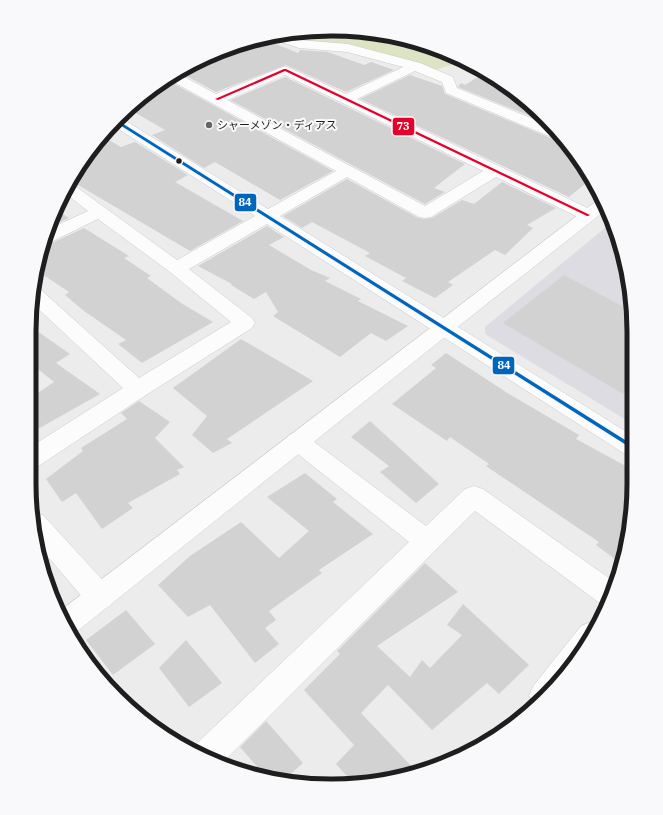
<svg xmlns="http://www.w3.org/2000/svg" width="663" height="815" viewBox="0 0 663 815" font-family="'IBM Plex Serif','Noto Sans JP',serif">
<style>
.built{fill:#dddce2}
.green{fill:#dce4c4}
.building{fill:#d3d2d2}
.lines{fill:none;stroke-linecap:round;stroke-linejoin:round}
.street-casing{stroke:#cacacb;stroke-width:1}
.secondary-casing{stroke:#cacacb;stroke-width:1}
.street{fill:#fcfcfc;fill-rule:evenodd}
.secondary{fill:#fcfcfc;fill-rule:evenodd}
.bus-1-casing{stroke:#f9f9fb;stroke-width:3}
.bus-2-casing{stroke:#f9f9fb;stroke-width:3}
.bus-1{fill:#e4002b;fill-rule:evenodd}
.bus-2{fill:#0065bd;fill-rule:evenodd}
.poi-dot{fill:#666667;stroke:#f9f9fb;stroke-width:1.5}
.bus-dot{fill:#1e1e1f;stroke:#f9f9fb;stroke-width:1.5}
.labels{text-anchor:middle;stroke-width:4;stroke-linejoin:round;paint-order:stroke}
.far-poi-label{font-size:11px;fill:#1e1e1f;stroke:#f9f9fb;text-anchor:start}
.rim{fill:none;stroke:#1e1e1f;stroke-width:5}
.line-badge{stroke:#f9f9fb;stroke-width:1.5}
.badge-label{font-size:11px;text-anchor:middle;font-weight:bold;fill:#fff}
</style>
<rect width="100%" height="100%" fill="#ececed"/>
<path class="built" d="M612 222 624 253 633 312V424L485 334V327Z"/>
<path class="green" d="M311 30 371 32 429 45 464 61 435 70 357 46 303 41 281 35Z"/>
<path class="building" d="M261 38 298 53 300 50 328 52 364 65 371 62 394 70 346 92 286 65 216 92 179 72 190 65Z
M486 72 531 104 550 124 458 87 461 83 465 85Z
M410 75 442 86 445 94 555 140 565 141 571 147 591 179 569 197 360 99Z
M285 77 465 164 434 188 445 192 425 204 230 100Z
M167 80 333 171 280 200 215 162 204 168 152 135 165 130 129 109 148 91Z
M102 136 121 147 135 142 188 175 175 182 243 221 190 251 73 182Z
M347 179 418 218 425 219 432 218 462 200 474 204 502 182 556 208 527 225 533 228 505 255 495 250 448 282 453 285 435 298 402 281 406 278 365 256 370 253 312 222 302 228 283 216Z
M56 210 69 218 49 227 52 216Z
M267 226 284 237 269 245 311 270 330 278 325 281 361 299 358 301 408 326 386 341 371 333 340 357 273 316 278 312 266 292 254 299 231 285 232 284 198 266Z
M84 228 129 256 124 258 151 276 147 278 181 303 213 322 142 363 118 344 126 340 84 311 65 295 69 292 39 272 46 243 54 242Z
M564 275 633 312V384L623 394 503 323Z
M30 326 70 354 56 363 100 394 29 434V399L54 382 29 362Z
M241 339 313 381 227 439 232 443 213 453 192 435 207 416 173 388Z
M446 353 509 394 579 435 576 439 633 470V503L623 565 596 545 599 542 486 466 489 464 450 437 447 441 392 404 436 368 431 365Z
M139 401 170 422 155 438 184 467 177 470 180 474 128 503 133 508 102 529 76 493 62 502 46 479 83 451 81 448 127 419 121 413Z
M370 421 439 484 416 503 380 472 389 466 351 437Z
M305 473 337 499 333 502 373 534 319 570 322 573 269 611 276 620 265 628 279 644 255 663 210 605 188 617 158 585 190 556 241 522 279 558 309 531 267 497Z
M425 563 458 592 377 646 410 677 422 660 430 668 462 635 447 625 463 604 529 665 499 694 487 683 432 730 388 685 361 713 416 771 391 780 354 784 336 764 354 745 304 690 340 654 337 651Z
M126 610 155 644 113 675 86 640Z
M186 640 222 683 189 707 159 668Z
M266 721 303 763 284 780 266 777 240 747Z"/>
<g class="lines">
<defs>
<path id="street" d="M280 35 300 40 348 44 420 63 453 77 457 88 553 127 564 140 556 139 446 93 442 82 415 71 357 99 594 211 596 215 594 219 588 220 582 219 496 177 431 217 425 218 419 217 347 177 280 216 633 436V456L625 454 267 224 189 269 252 318 255 323 252 328 146 395 37 467 29 470V448L123 388 32 303 35 288 41 290 139 378 231 322 170 272 98 219 53 241 46 242 49 229 88 211 66 194 71 185 75 186 177 260 255 216 112 125 120 118H121L268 209 336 171 168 79 177 73 216 94 285 66 346 94 403 67 347 52 299 48 266 37ZM285 75 483 171 425 206 227 100Z
M297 432 305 435 426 526 465 489 474 486 483 489 616 583 607 606 601 604 475 511 222 763 193 751 195 745 409 542 289 447 286 441 289 435Z
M33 512 43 515 110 588 114 597 110 606 100 610 90 606 37 544Z
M591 622 598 625 571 668 534 705 529 695 534 685 581 626Z"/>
<path id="secondary" d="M599 199H603L607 209 450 333 75 633 70 635 60 611Z"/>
</defs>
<use href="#street" class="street-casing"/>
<use href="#secondary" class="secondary-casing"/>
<use href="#street" class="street"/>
<use href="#secondary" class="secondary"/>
<defs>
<path id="bus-1" d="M284 69H286L590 215 588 216H587L285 71 218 100 215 99Z"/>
<path id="bus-2" d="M117 120 633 445V449L631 448 115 122Z"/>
</defs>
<use href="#bus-1" class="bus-1-casing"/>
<use href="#bus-2" class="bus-2-casing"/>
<use href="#bus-1" class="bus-1"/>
<use href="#bus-2" class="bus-2"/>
</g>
<circle class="poi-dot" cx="209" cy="125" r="4"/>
<circle class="bus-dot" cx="179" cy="161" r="3.5"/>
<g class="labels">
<g class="far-poi-label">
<text x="217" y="129">シャーメゾン・ディアス</text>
</g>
</g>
<path d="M0 0H663V815H0ZM331 36H332A295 295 0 0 1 627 331V484A295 295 0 0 1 332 779H331A295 295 0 0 1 36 484V331A295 295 0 0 1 331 36Z" fill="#f9f9fb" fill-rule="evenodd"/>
<path class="rim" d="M331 36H332A295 295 0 0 1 627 331V484A295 295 0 0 1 332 779H331A295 295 0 0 1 36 484V331A295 295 0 0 1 331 36Z"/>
<g class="line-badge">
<rect x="392" y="117" width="23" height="19" rx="4" fill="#e4002b"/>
<rect x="234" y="193" width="23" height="19" rx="4" fill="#0065bd"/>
<rect x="492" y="356" width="23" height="19" rx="4" fill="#0065bd"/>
</g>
<g class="badge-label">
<text x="403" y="130">73</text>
<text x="245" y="206">84</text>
<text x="504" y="369">84</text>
</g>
</svg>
